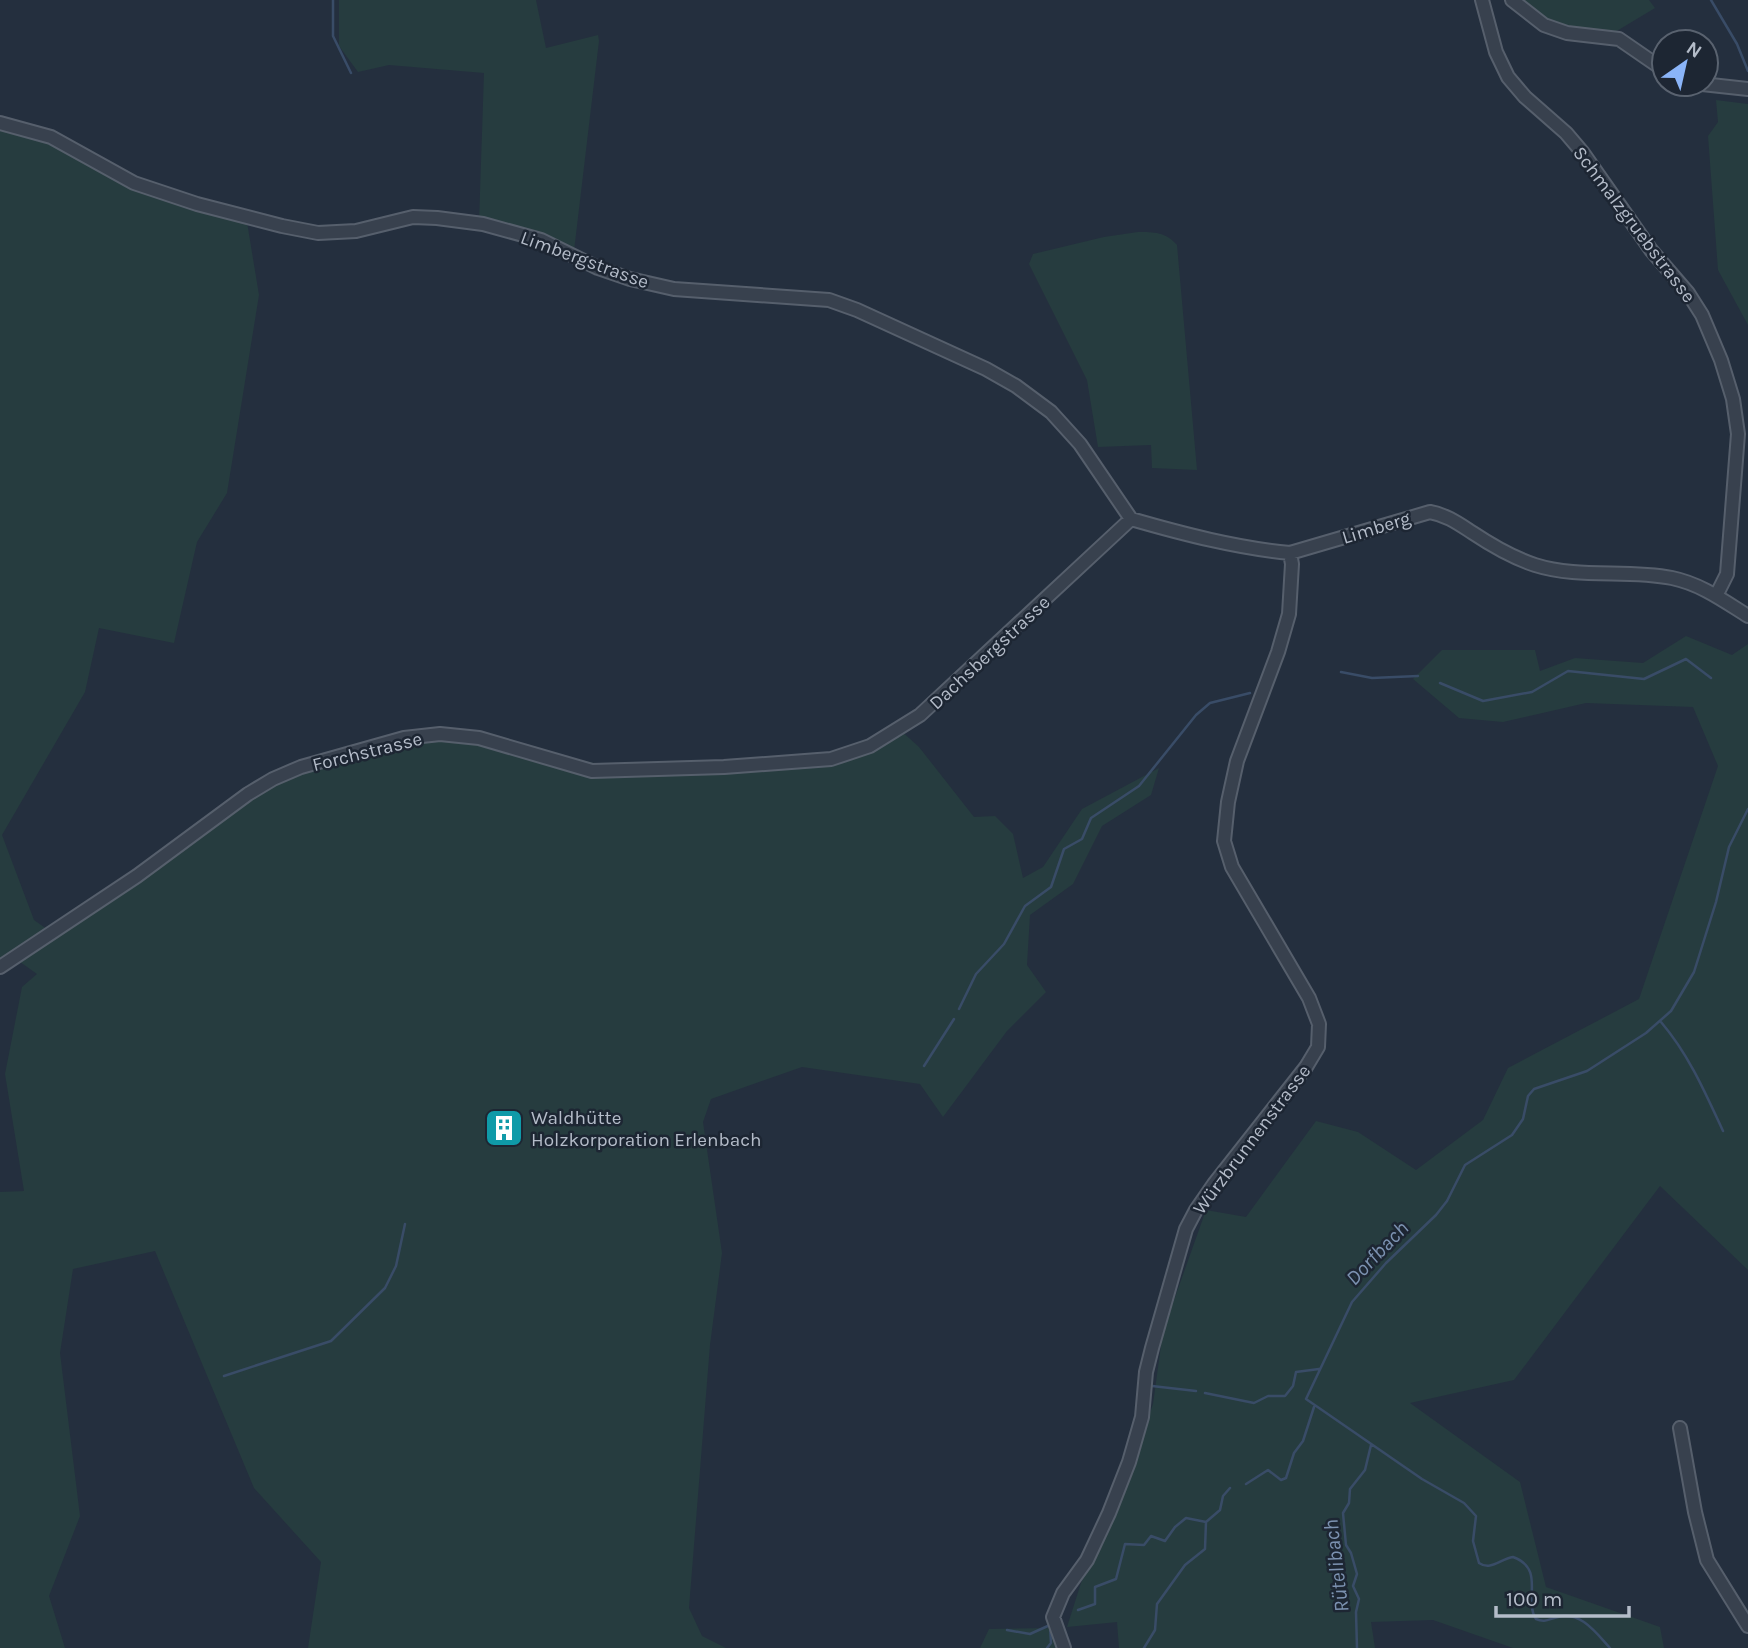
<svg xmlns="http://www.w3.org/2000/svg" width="1748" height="1648" viewBox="0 0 1748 1648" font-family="Karla,sans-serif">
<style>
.green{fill:#263c3f}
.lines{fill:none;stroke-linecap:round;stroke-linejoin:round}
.stream{stroke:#394c67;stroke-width:2.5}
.minor-casing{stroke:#565f6c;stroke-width:16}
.minor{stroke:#38414e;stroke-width:12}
.labels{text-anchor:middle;stroke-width:5;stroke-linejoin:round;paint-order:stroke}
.street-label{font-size:19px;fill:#b4bcc9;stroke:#1d2633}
.poi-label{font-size:19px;fill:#b4bcc9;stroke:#1d2633;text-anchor:start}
.water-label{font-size:21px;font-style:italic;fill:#7c92b1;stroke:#1d2633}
</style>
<rect width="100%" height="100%" fill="#242f3e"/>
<path class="green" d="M339 0H536L546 48 598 35 599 41 574 251 479 222 484 73 389 65 358 72 339 46Z
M1517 0H1649L1655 8 1615 32H1573L1528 11Z
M1716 100 1748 104V325L1718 270 1708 136 1718 122Z
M0 128 36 136 145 190 246 216 259 295 227 493 197 542 174 643 99 628 85 692 2 835 34 920 51 932 301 767 440 734 626 769 831 759 899 729 919 747 974 817 995 816 1013 834 1023 878 1043 867 1082 809 1159 768 1151 795 1102 826 1073 884 1030 915 1027 965 1046 992 1007 1031 943 1117 920 1084 802 1067 711 1099 703 1122 722 1253 710 1345 689 1608 702 1636 726 1648H308L321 1562 254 1488 155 1251 73 1269 60 1353 80 1516 49 1596 65 1648H0V1192L24 1191 5 1074 22 987 37 974 13 957 0 961Z
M1138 232C1154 232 1166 232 1177 245L1197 470 1152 468 1151 445 1098 447 1087 380 1029 264 1033 254 1104 237Z
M1686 636 1732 655 1748 644V1270L1660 1186 1514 1380 1410 1403 1520 1482 1546 1587 1660 1627 1664 1648H1513L1433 1620 1371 1622 1375 1648H1119L1117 1622 1067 1627 1081 1583 1121 1493 1153 1404 1163 1331 1206 1210 1246 1217 1316 1121 1358 1132 1416 1170 1483 1120 1508 1068 1639 999 1718 766 1693 707 1586 703 1503 722 1459 718 1413 679 1442 650H1535L1540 671 1575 658 1643 663Z
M1053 1628 1060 1648H980L989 1629Z"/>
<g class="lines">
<path class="stream" d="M333 0V36L351 73
M1711 0 1737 44 1748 71
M1341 672 1372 678 1418 676
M1440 683 1483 701 1532 692 1568 671 1644 679 1686 659 1711 678
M959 1009 976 974 1004 944 1025 906 1051 887 1064 849 1082 839 1091 818 1139 786 1196 715 1210 703 1250 693
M1661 1022C1689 1055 1705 1092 1723 1131
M924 1066 954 1019
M224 1376 331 1341 385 1288 396 1266 405 1224
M1152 1386 1196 1391
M1205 1393 1254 1403 1268 1396H1285L1293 1386 1296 1372 1319 1369
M1246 1484 1268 1470 1281 1480 1286 1478 1294 1453 1303 1441 1314 1407
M1078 1610 1095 1604V1587L1116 1579 1125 1544 1144 1545 1151 1536 1165 1541 1175 1527 1186 1518 1206 1522
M1007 1630 1030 1634 1050 1625 1051 1643 1047 1648
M1144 1648 1155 1630 1157 1604 1185 1565 1205 1549 1206 1522 1220 1510 1223 1496 1230 1488
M1357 1648 1356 1612 1359 1599 1353 1586 1357 1574 1351 1553 1346 1545 1343 1513 1349 1503 1350 1489 1365 1470 1371 1445
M1610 1648C1597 1634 1580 1610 1558 1617 1549 1619 1545 1623 1536 1619 1523 1600 1546 1569 1513 1557 1500 1559 1491 1571 1479 1563L1473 1541 1476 1516 1464 1503 1422 1479 1306 1399 1352 1302 1386 1263 1436 1215 1447 1201 1465 1165 1512 1135 1523 1119 1528 1096 1534 1089 1587 1071 1646 1033 1671 1011 1694 972 1716 902 1729 847 1748 809"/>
<defs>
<path id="minor" d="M1482 0 1496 52 1508 77 1525 97 1566 133 1583 153 1651 250 1688 293 1702 315 1721 360 1733 399 1738 434 1727 574 1716 596
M1512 0 1544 25 1567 33 1619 39 1664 70
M1702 84 1748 89
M0 123 51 137 134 183 197 204 282 226 318 233 356 231 413 217 437 218 483 224 541 240 598 268 630 279 674 289 829 300 857 310 986 369 1016 386 1051 412 1080 444 1131 519C1183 534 1237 548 1290 553L1430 512C1447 515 1459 524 1473 533 1491 545 1514 558 1535 565 1579 579 1627 569 1672 578 1701 584 1724 601 1748 616
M0 967 137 876 248 794 273 779 301 767 404 738 440 734 479 738 592 771 724 767 831 759 870 746 920 715 1131 519
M1680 1428 1695 1512 1707 1560 1748 1626
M1064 1648 1053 1617 1063 1593 1087 1560 1109 1513 1129 1462 1142 1417 1146 1372 1152 1348 1186 1229 1196 1210 1214 1184 1306 1067 1318 1047 1319 1024 1309 998 1232 867 1224 841 1228 802 1237 761 1278 652 1289 614 1292 564 1290 553"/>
</defs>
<use href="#minor" class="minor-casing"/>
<use href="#minor" class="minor"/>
</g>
<defs>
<symbol id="building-square" viewBox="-11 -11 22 22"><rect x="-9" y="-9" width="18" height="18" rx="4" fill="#0f9aa8" stroke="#1d2633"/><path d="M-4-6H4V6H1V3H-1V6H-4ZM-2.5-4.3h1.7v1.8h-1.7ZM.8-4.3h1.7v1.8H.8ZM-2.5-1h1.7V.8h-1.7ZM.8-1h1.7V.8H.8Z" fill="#fff"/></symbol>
</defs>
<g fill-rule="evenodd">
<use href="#building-square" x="482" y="1106" width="44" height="44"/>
</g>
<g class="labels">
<g class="street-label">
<text transform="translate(1635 224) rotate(53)" y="7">Schmalzgruebstrasse</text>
<text transform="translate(585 259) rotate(20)" y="7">Limbergstrasse</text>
<text transform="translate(1376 527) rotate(-17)" y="7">Limberg</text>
<text transform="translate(989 652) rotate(-43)" y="7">Dachsbergstrasse</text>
<text transform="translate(367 751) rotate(-14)" y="7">Forchstrasse</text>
<text transform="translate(1251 1139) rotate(-53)" y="7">Würzbrunnenstrasse</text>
</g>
<g class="poi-label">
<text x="531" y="1124">Waldhütte<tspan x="531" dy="22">Holzkorporation Erlenbach</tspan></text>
</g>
<g class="water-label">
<text transform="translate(1377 1253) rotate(-46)" y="7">Dorfbach</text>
<text transform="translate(1336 1566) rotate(-97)" y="7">Rütelibach</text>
</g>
</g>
<g transform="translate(1685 63) rotate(34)"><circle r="33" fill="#1d2633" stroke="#59626f" stroke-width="2"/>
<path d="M0-5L12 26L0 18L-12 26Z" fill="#8ab4f8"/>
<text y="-10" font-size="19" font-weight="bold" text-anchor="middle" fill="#b4bcc9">N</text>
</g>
<path d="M1496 1606v10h133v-10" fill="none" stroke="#b4bcc9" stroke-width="3.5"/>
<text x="1506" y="1606" font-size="21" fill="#b4bcc9" stroke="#1d2633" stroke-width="5" paint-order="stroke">100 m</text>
</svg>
